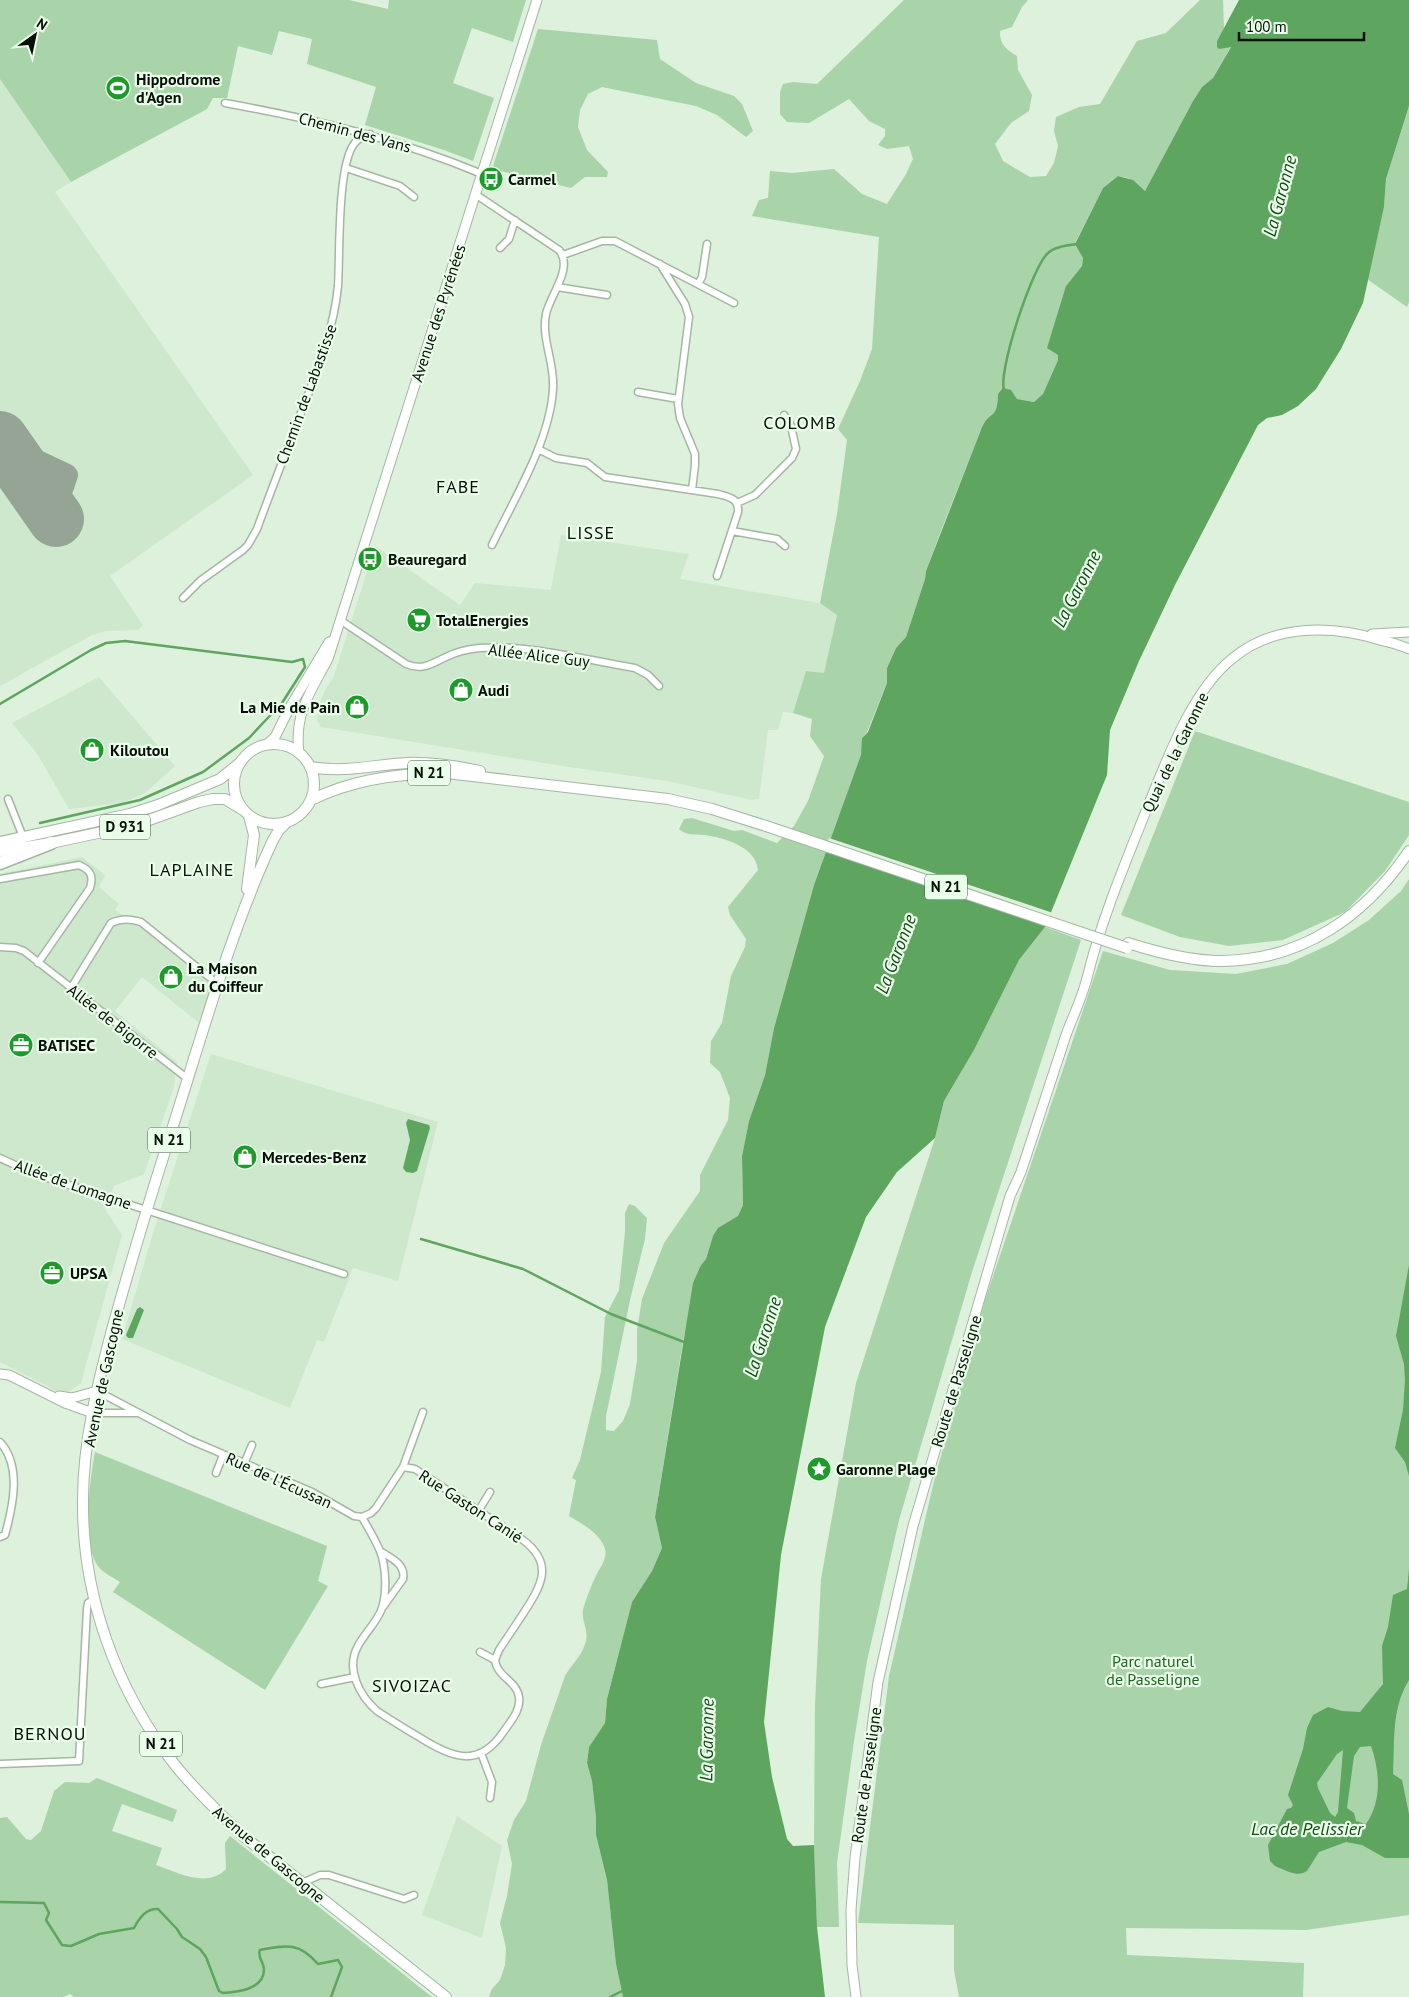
<svg xmlns="http://www.w3.org/2000/svg" width="1409" height="1997" viewBox="0 0 1409 1997" font-family="'PT Sans',sans-serif">
<style>
.built{fill:#cee8cd}
.green{fill:#a9d3a8}
.water{fill:#5ea55f;fill-rule:evenodd}
.pier{fill:#ddf1dc}
.lines{fill:none;stroke-linecap:round;stroke-linejoin:round}
.stream{stroke:#5ea55f;stroke-width:2.5}
.taxiway{stroke:#95a494;stroke-width:22}
.runway{stroke:#95a494;stroke-width:56}
.minor-casing{stroke:#a4b7a3;stroke-width:9}
.tertiary-casing{stroke:#a4b7a3;stroke-width:11}
.secondary-casing{stroke:#a4b7a3;stroke-width:11}
.primary-casing{stroke:#a4b7a3;stroke-width:12}
.motorway-casing{stroke:#a4b7a3;stroke-width:15}
.minor{stroke:#fff;stroke-width:6}
.tertiary{stroke:#fff;stroke-width:9}
.secondary{stroke:#fff;stroke-width:9}
.primary{stroke:#fff;stroke-width:10}
.motorway{stroke:#fff;stroke-width:12}
.primary-bridge-casing{stroke:#a4b7a3;stroke-width:12;stroke-linecap:butt}
.primary-bridge{stroke:#fff;stroke-width:10}
.labels{text-anchor:middle;stroke-width:4.5;stroke-linejoin:round;paint-order:stroke}
.shield{fill:#eaffe9;stroke:#4c574c;stroke-width:1}
.shield-label{font-size:15px;font-weight:bold;fill:#080f08}
.poi-label{font-size:16px;font-weight:bold;fill:#080f08;stroke:#eaffe9;text-anchor:start}
.street-label{font-size:16px;fill:#080f08;stroke:#eaffe9}
.park-label{font-size:16px;fill:#1e6623;stroke:#eaffe9}
.water-label{font-size:18px;font-style:italic;fill:#164819;stroke:#eaffe9}
.neighbourhood-label{font-size:18px;letter-spacing:1px;fill:#080f08;stroke:#eaffe9}
</style>
<rect width="100%" height="100%" fill="#ddf1dc"/>
<path class="built" d="M0 79 71 182 55 192 253 475 110 576 143 625 138 630 106 631 92 635 0 686Z
M561 535 689 554 680 579 820 603 837 615 824 674 806 671 793 713 783 712 778 730H768L759 799 752 800 667 781 562 766 321 727 317 720 319 705 324 692 334 676 375 546 460 605 475 583 551 590Z
M99 677 175 766 145 793 122 803 69 809 38 755 12 723Z
M82 857 105 875 99 887 119 904 115 910 138 925 212 986 199 1023 142 977 115 1011 177 1062 174 1087 144 1174 114 1186 105 1209 122 1235 81 1383 65 1395 0 1362V874Z
M211 1054 438 1122 398 1281 353 1268 324 1342 317 1340 290 1408 122 1339 153 1233Z
M457 1816 502 1846 482 1938 422 1915Z"/>
<path class="green" d="M0 0H349L388 9 389 0H526L513 42 472 28 453 83 494 98 473 161 444 150 365 125 376 87 307 64 312 39 279 31 272 55 238 46 227 98H213L207 109 71 182 0 79Z
M904 0H1028L1022 7 1012 27 1000 31C999 44 1007 50 1017 56L1018 70 1032 95 1029 111 1011 123 995 144 1003 161 1030 177 1046 176 1054 163 1058 146 1054 131 1056 117 1079 107 1100 104 1137 41 1166 33 1200 0H1223L1224 29 1217 41 1231 46 1213 78 1202 87 1193 101 1145 191 1128 178 1118 176 1103 188 1075 243 1083 258 1082 266 1066 286 1058 360 1043 394 1034 402 1017 399 1011 391 998 394C997 421 991 409 982 427L942 528 926 571 925 579 906 637 896 648 887 668V683L867 732 862 738V755L814 885 774 1028 765 1075 749 1121 742 1156 743 1205 738 1216 713 1236 706 1259 701 1265 683 1341 655 1517 662 1548 652 1571 632 1602 607 1699 605 1723 589 1747 587 1763 592 1781 596 1818V1835L607 1880 616 1964 623 1997H489L492 1989 500 1980 505 1965 506 1948 500 1923 507 1896 512 1864 507 1840 514 1820 526 1801 541 1745 565 1676C571 1665 581 1657 585 1644 590 1630 581 1622 583 1610 585 1602 591 1586 595 1578 600 1567 609 1558 604 1546 598 1532 582 1524 569 1516L576 1480 572 1478 580 1460 601 1372 605 1317 619 1290 625 1232V1213L629 1204 635 1206 647 1218 645 1239 630 1300 606 1416V1430L614 1431 623 1421 630 1404 637 1361V1330L642 1299 664 1243 700 1191V1175L728 1120 730 1098 720 1072 710 1063 711 1041 722 1023 731 976 745 947 746 939 730 915 728 907 758 870C756 847 725 838 705 835 694 834 687 836 679 829L684 819 692 818 734 831 742 830 777 843 794 826 808 801 824 756 810 736 812 719 793 713 806 671 824 673 837 615 820 603 837 514 847 440 838 429 860 381 872 349 879 237 752 216 759 200 768 198 770 171 792 173 834 169 862 194 887 204 906 174 913 159 909 146 887 149 878 145 885 136V129L869 121 849 99 809 123 787 122 780 114V92L783 84 793 82 817 84Z
M538 29 657 40 660 59 696 83 734 96 742 104 753 131 746 137 717 115 696 106 602 87 588 94 580 110 578 127 587 150 608 172 607 177H585L571 188 492 169Z
M1409 106V302L1407 307 1367 279 1384 207 1386 179Z
M1195 731 1409 802V835L1385 871 1345 912 1283 940 1229 946 1180 937 1121 915Z
M1409 879V1915L1306 1930 1126 1928 1127 1955 1304 1963 1303 1997H959L954 1970V1925L858 1923 889 1676 934 1481 984 1303 1103 951 1170 970 1236 974 1287 964 1333 943 1369 920 1401 891Z
M1045 927 1081 940 972 1272 899 1520 867 1661 854 1741 837 1863 839 1927H817L814 1845 815 1705 821 1579 856 1383 935 1138 944 1101 974 1050 1019 960Z
M95 1452 327 1546 318 1581 328 1586 265 1690 113 1592 120 1582C112 1577 100 1571 96 1563 82 1536 90 1480 95 1452Z
M97 1778 177 1810 173 1822 122 1804 112 1831 162 1848 156 1865C177 1872 207 1889 226 1869L225 1843 230 1836 432 1997H74L70 1994 63 1997H0V1818L7 1817 26 1839 31 1840 41 1831 54 1791 65 1782 89 1783Z"/>
<path class="water" d="M1239 0H1409V106L1386 179 1384 207 1363 303 1341 349 1316 389 1298 406 1282 415 1267 418 1258 425 1175 585 1139 661 1110 730 1107 775 1045 927 1019 960 974 1050 944 1101 935 1138 897 1172 866 1217 825 1327 781 1555 764 1722 772 1777 787 1839 793 1846 814 1845 817 1927 825 1997H623L616 1964 607 1880 596 1835V1818L592 1781 587 1763 589 1747 605 1723 607 1699 632 1602 652 1571 662 1548 655 1517 693 1283 701 1265 706 1259 713 1236 718 1228 738 1216 743 1205 742 1156 749 1121 765 1075 774 1028 814 885 861 755 862 738 868 732 887 683V668L896 648 906 637 925 579 926 571 982 427C991 409 997 421 998 394L1003 388 1011 390 1017 399 1034 402 1043 394 1058 360V355L1047 348 1066 286 1082 266 1083 258 1075 244 1103 188 1118 176 1133 180 1145 191 1193 101 1202 87 1213 78 1231 47 1219 49 1217 47V41Z
M408 1119 429 1125 430 1128 417 1171 413 1173 406 1172 403 1168 410 1140 406 1123Z
M1409 1265V1476L1405 1462 1395 1448 1403 1410 1405 1380 1404 1364 1396 1336Z
M140 1307 144 1310 133 1338H128L126 1335 137 1309Z
M1409 1569V1680C1391 1709 1395 1741 1393 1774L1402 1780 1409 1814V1858H1385L1362 1845 1346 1842 1319 1852 1307 1871 1303 1873 1297 1874 1289 1872 1275 1866 1270 1861 1268 1845 1287 1809 1291 1808 1293 1805 1288 1795 1303 1749 1307 1728 1313 1715 1328 1707 1342 1711 1360 1712 1383 1684 1382 1646 1388 1627 1393 1595 1407 1589ZM1371 1746C1380 1772 1382 1801 1366 1824L1356 1821 1354 1813 1347 1808 1354 1756 1360 1747ZM1343 1750 1338 1812 1335 1817 1330 1813 1318 1788 1317 1783 1337 1754Z"/>
<path class="pier" d="M829 838 1053 913 1048 925 824 850Z"/>
<g class="lines">
<path class="stream" d="M1004 390C998 371 1032 267 1048 253 1054 247 1068 245 1077 244
M0 704 91 650 106 643 125 641 292 662 303 659 305 667 282 703 263 723 249 738 203 772 140 800 40 823
M421 1239 523 1269 611 1314 684 1342
M0 1902 44 1903 49 1913 46 1920 62 1945 71 1946 99 1934 134 1928C139 1918 147 1908 158 1909L177 1929 182 1937 200 1949 206 1957 219 1991 223 1993C237 1992 264 1990 264 1969 264 1962 257 1958 260 1950 287 1945 299 1942 318 1964L338 1960 342 1967 331 1997
M610 1997 624 1990"/>
<path class="taxiway" d="M0 438 14 450 67 475C65 480 64 486 61 491 49 505 23 495 26 477"/>
<path class="runway" d="M0 439 56 519"/>
<defs>
<path id="minor" d="M225 103C313 119 399 139 482 174
M346 168 400 186 414 197
M475 194 559 250C574 268 550 295 546 314 541 339 555 363 553 389 550 441 514 499 492 545
M500 248 509 239 515 220
M563 255 602 241H615L734 303
M660 264 685 304 689 317 678 404 680 418 695 454V465L692 490
M698 284 702 277 707 244
M557 287 607 295
M638 392 678 399
M538 449 556 458 587 463 605 477 718 494C729 497 739 498 738 512L717 576
M737 503 755 495 792 458 796 449 791 426 784 415
M732 531 777 539 785 546
M183 598 200 581 243 550 248 545 257 529C272 488 288 447 304 405 319 366 334 328 338 286 340 255 337 167 354 144 358 138 364 137 370 134
M340 620 406 664C422 671 431 664 446 657 456 652 468 649 479 648 529 644 586 660 635 668L648 675 659 686
M8 799 23 837
M0 879 79 865C90 870 94 875 90 888L38 963
M0 947 16 948 24 951 188 1079
M71 988 111 923C122 918 130 919 141 922L219 985
M0 1158 35 1174 344 1274
M97 1391 190 1440 312 1492 354 1516 362 1517 371 1513 376 1508 403 1467 423 1412
M93 1413H139
M0 1442C22 1466 13 1506 5 1535L0 1537
M244 1464 252 1445
M216 1473 223 1455
M479 1510 490 1492
M362 1517C368 1528 375 1539 380 1551 386 1566 387 1592 382 1608 378 1621 364 1634 358 1646 345 1669 360 1696 377 1711 391 1720 405 1729 419 1737 452 1758 479 1769 504 1731 511 1721 521 1710 519 1697 517 1681 497 1677 495 1660L499 1650C507 1638 515 1626 523 1614 541 1586 555 1564 523 1540L415 1469 403 1467
M380 1551C391 1558 406 1564 403 1579L383 1607
M480 1652 495 1660
M321 1684 355 1677
M481 1753 492 1782 490 1798
M0 1764 79 1761 87 1609 88 1603 94 1599
M302 1883 320 1875H329L404 1899 414 1895"/>
<path id="tertiary" d="M1372 634 1409 632
M0 1374 9 1375 65 1403 93 1413
M59 1396 72 1398 97 1391
M856 1997 852 1965 851 1910 855 1858 878 1682 913 1526 1010 1196 1021 1172C1036 1126 1051 1080 1066 1035 1073 1016 1082 998 1087 978 1101 921 1124 866 1146 811 1166 762 1191 691 1233 658 1274 624 1332 625 1380 640 1390 642 1400 645 1409 649"/>
<path id="secondary" d="M266 745 275 737 290 707 329 642
M299 753C294 713 310 693 328 659L537 0"/>
<path id="primary" d="M234 784a40 40 0 1 1 80 0a40 40 0 1 1-80 0Z
M310 767C346 773 372 765 407 763 432 762 456 766 480 771
M311 800C353 779 400 773 447 773L668 799 712 809 766 826
M287 822 279 830 273 840C228 937 200 1043 167 1145 148 1205 130 1265 113 1326 98 1382 83 1441 83 1500 82 1596 116 1690 175 1765 195 1790 219 1813 242 1835L446 1997
M0 842 130 814 158 805 220 779 241 762
M0 851 51 843 135 825 199 802 213 799H225L243 810
M247 889 254 835 249 816
M1128 943C1159 953 1190 961 1222 961 1303 960 1365 916 1409 851"/>
<path id="motorway" d="M0 863 51 843"/>
</defs>
<use href="#minor" class="minor-casing"/>
<use href="#tertiary" class="tertiary-casing"/>
<use href="#secondary" class="secondary-casing"/>
<use href="#primary" class="primary-casing"/>
<use href="#motorway" class="motorway-casing"/>
<use href="#minor" class="minor"/>
<use href="#tertiary" class="tertiary"/>
<use href="#secondary" class="secondary"/>
<use href="#primary" class="primary"/>
<use href="#motorway" class="motorway"/>
<defs>
<path id="primary-bridge" d="M766 826 1127 948"/>
</defs>
<use href="#primary-bridge" class="primary-bridge-casing"/>
<use href="#primary-bridge" class="primary-bridge"/>
</g>
<defs>
<symbol id="stadium-disc" viewBox="-11 -11 22 22"><circle r="9.5" fill="#1e9a2d" stroke="#eaffe9"/><path d="M0-5a6.5 5 0 1 0 0 10a6.5 5 0 1 0 0-10ZM-3.5-1.8h7v3.6h-7Z" fill="#fff"/></symbol>
<symbol id="bus-disc" viewBox="-11 -11 22 22"><circle r="9.5" fill="#1e9a2d" stroke="#eaffe9"/><path d="M-5-6H5V4H4V6H2V4H-2V6H-4V4H-5ZM-3.5-4V0h7V-4ZM-3.5 1.2v1.5H-2V1.2ZM2 1.2v1.5H3.5V1.2Z" fill="#fff"/></symbol>
<symbol id="supermarket-disc" viewBox="-11 -11 22 22"><circle r="9.5" fill="#1e9a2d" stroke="#eaffe9"/><path d="M-6-5.5h2.5l.6 2H6L4.5 2H-2.5L-4.4-4H-6ZM-1.5 3.2a1.3 1.3 0 1 0 .1 0ZM3 3.2a1.3 1.3 0 1 0 .1 0Z" fill="#fff"/></symbol>
<symbol id="shop-disc" viewBox="-11 -11 22 22"><circle r="9.5" fill="#1e9a2d" stroke="#eaffe9"/><path d="M-5-2.5h2.3a2.7 3.5 0 0 1 5.4 0H5L5.5 6h-11ZM-1.5-2.5h3a1.5 2.3 0 0 0-3 0Z" fill="#fff"/></symbol>
<symbol id="office-disc" viewBox="-11 -11 22 22"><circle r="9.5" fill="#1e9a2d" stroke="#eaffe9"/><path d="M-6-3h4V-5.5h4V-3h4V5H-6ZM-1-4.5V-3h2v-1.5ZM-6 0V1H6V0Z" fill="#fff"/></symbol>
<symbol id="sight-disc" viewBox="-11 -11 22 22"><circle r="9.5" fill="#1e9a2d" stroke="#eaffe9"/><path d="M0-6L1.8-2.2L6-1.7L2.9 1.2L3.7 5.4L0 3.3L-3.7 5.4L-2.9 1.2L-6-1.7L-1.8-2.2Z" fill="#fff"/></symbol>
</defs>
<g fill-rule="evenodd">
<use href="#stadium-disc" x="104" y="74" width="28" height="28"/>
<use href="#bus-disc" x="477" y="165" width="28" height="28"/>
<use href="#bus-disc" x="356" y="545" width="28" height="28"/>
<use href="#supermarket-disc" x="405" y="606" width="28" height="28"/>
<use href="#shop-disc" x="447" y="676" width="28" height="28"/>
<use href="#shop-disc" x="343" y="693" width="28" height="28"/>
<use href="#shop-disc" x="78" y="736" width="28" height="28"/>
<use href="#shop-disc" x="157" y="963" width="28" height="28"/>
<use href="#office-disc" x="7" y="1031" width="28" height="28"/>
<use href="#shop-disc" x="231" y="1143" width="28" height="28"/>
<use href="#office-disc" x="38" y="1259" width="28" height="28"/>
<use href="#sight-disc" x="805" y="1455" width="28" height="28"/>
</g>
<g class="labels">
<g class="shield">
<rect x="408" y="760.5" width="42" height="25" rx="4"/>
<rect x="100" y="814.5" width="50" height="25" rx="4"/>
<rect x="925" y="874.5" width="42" height="25" rx="4"/>
<rect x="148" y="1127.5" width="42" height="25" rx="4"/>
<rect x="140" y="1731.5" width="42" height="25" rx="4"/>
</g>
<g class="shield-label">
<text x="429" y="778">N 21</text>
<text x="125" y="832">D 931</text>
<text x="946" y="892">N 21</text>
<text x="169" y="1145">N 21</text>
<text x="161" y="1749">N 21</text>
</g>
<g class="poi-label">
<text x="136" y="85">Hippodrome<tspan x="136" dy="18">d'Agen</tspan></text>
<text x="508" y="185">Carmel</text>
<text x="388" y="565">Beauregard</text>
<text x="436" y="626">TotalEnergies</text>
<text x="478" y="696">Audi</text>
<text x="340" y="713" text-anchor="end">La Mie de Pain</text>
<text x="110" y="756">Kiloutou</text>
<text x="188" y="974">La Maison<tspan x="188" dy="18">du Coiffeur</tspan></text>
<text x="38" y="1051">BATISEC</text>
<text x="262" y="1163">Mercedes-Benz</text>
<text x="70" y="1279">UPSA</text>
<text x="836" y="1475">Garonne Plage</text>
</g>
<g class="street-label">
<text transform="translate(355 132) rotate(15)" y="6">Chemin des Vans</text>
<text transform="translate(438 313) rotate(-72)" y="6">Avenue des Pyrénées</text>
<text transform="translate(306 394) rotate(-70)" y="6">Chemin de Labastisse</text>
<text transform="translate(539 655) rotate(7)" y="6">Allée Alice Guy</text>
<text transform="translate(1175 752) rotate(-64)" y="6">Quai de la Garonne</text>
<text transform="translate(113 1021) rotate(38)" y="6">Allée de Bigorre</text>
<text transform="translate(73 1184) rotate(19)" y="6">Allée de Lomagne</text>
<text transform="translate(103 1378) rotate(-78)" y="6">Avenue de Gascogne</text>
<text transform="translate(956 1381) rotate(-73)" y="6">Route de Passeligne</text>
<text transform="translate(279 1480) rotate(24)" y="6">Rue de l'Écussan</text>
<text transform="translate(471 1506) rotate(33)" y="6">Rue Gaston Canié</text>
<text transform="translate(866 1775) rotate(-82)" y="6">Route de Passeligne</text>
<text transform="translate(269 1854) rotate(40)" y="6">Avenue de Gascogne</text>
</g>
<g class="park-label">
<text x="1153" y="1667">Parc naturel<tspan x="1153" dy="18">de Passeligne</tspan></text>
</g>
<g class="water-label">
<text transform="translate(1280 196) rotate(-75)" y="6">La Garonne</text>
<text transform="translate(1077 589) rotate(-63)" y="6">La Garonne</text>
<text transform="translate(896 954) rotate(-69)" y="6">La Garonne</text>
<text transform="translate(763 1337) rotate(-72)" y="6">La Garonne</text>
<text transform="translate(707 1740) rotate(-89)" y="6">La Garonne</text>
<text x="1307" y="1835">Lac de Pelissier</text>
</g>
<g class="neighbourhood-label">
<text x="800" y="429">COLOMB</text>
<text x="458" y="493">FABE</text>
<text x="591" y="539">LISSE</text>
<text x="192" y="876">LAPLAINE</text>
<text x="412" y="1692">SIVOIZAC</text>
<text x="50" y="1740">BERNOU</text>
</g>
</g>
<g transform="translate(35 35) rotate(33)" stroke="#eaffe9" stroke-width="4" paint-order="stroke">
<path d="M0-4L9 19L0 12L-9 19Z" fill="#080f08"/>
<text y="-8" font-size="14" font-weight="bold" text-anchor="middle" fill="#080f08">N</text>
</g>
<path d="M1239 32v8h125v-8" fill="none" stroke="#080f08" stroke-width="2.5"/>
<text x="1246" y="32" font-size="15" fill="#080f08" stroke="#eaffe9" stroke-width="4" paint-order="stroke">100 m</text>
</svg>
